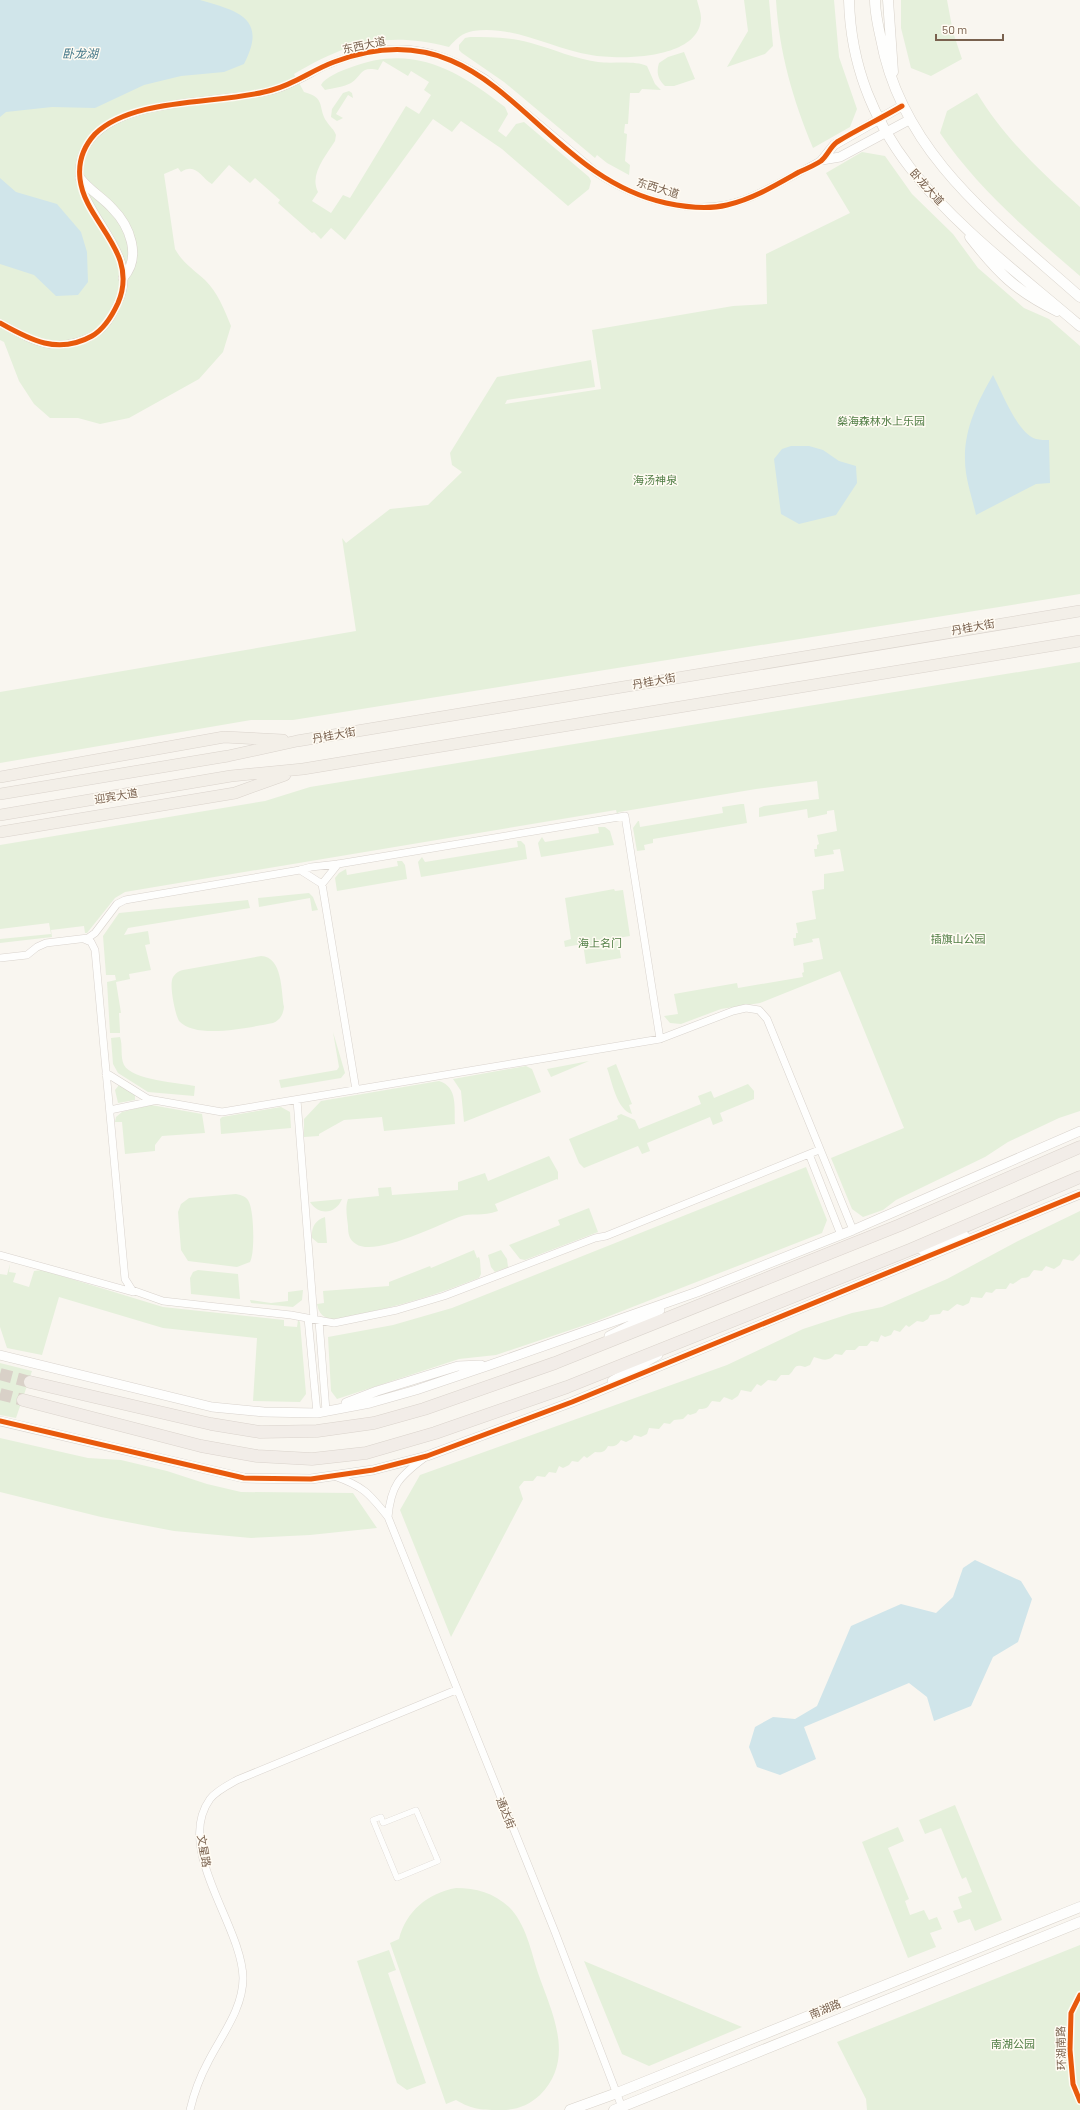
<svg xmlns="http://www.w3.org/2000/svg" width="1080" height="2110" viewBox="0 0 1080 2110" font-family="Barlow,'Noto Sans SC',sans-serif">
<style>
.green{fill:#e5f0db}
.water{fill:#d0e5ea}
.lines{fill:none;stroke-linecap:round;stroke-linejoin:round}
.trunk-tunnel{stroke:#d9d1c8;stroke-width:12;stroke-dasharray:12 6;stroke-linecap:butt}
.pedestrian-casing{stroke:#d9d3cd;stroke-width:6}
.minor-casing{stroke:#d9d3cd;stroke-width:8}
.tertiary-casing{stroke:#d9d3cd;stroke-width:10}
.secondary-casing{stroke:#d8d2ca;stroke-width:11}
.primary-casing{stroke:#dad3cc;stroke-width:12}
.trunk-casing{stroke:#dad3cc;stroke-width:13}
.pedestrian{stroke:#fefefd;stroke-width:5.5}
.minor{stroke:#fefefd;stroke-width:7}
.tertiary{stroke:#fefefd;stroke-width:9}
.secondary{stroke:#fefefd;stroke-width:10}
.primary{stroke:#f3efe8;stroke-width:11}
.trunk{stroke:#f2ede8;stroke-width:12}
.cycleway-casing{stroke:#fffbf3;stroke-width:8}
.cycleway{stroke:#e8590c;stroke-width:5}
.labels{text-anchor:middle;stroke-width:3;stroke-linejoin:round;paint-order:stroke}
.street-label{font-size:11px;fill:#79614e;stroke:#fffbf3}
.park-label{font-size:11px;fill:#517e45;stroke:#fffbf3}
.water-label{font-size:12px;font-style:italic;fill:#477a8b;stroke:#fffbf3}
</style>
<rect width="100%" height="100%" fill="#f9f6f0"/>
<path class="green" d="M0 0H697C698 5 701 12 701 18 700 60 619 60 591 55 552 49 515 25 473 31 462 33 456 39 449 47 387 31 348 42 294 74L304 92C327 98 317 108 327 122 330 127 334 129 336 135L335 141C326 156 309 174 318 192L312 201 331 213 343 195 350 198 406 106 419 114 431 95 424 90 429 82 411 71 408 76 383 61 378 70C360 66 362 76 351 83 344 87 333 88 325 90L321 85C325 77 341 71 349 68 412 43 456 69 505 107L508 114 498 131 506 137 516 124 524 122 589 177 591 181 589 189 568 206 502 149 461 121 452 132 433 119 345 240 331 228 321 239 314 232 312 233 278 203 280 200 255 178 250 183 229 165 212 184C201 178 196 162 181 172L178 168 164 174 175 249C182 262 194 270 205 280 218 293 224 309 231 326L223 352 199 379 129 418 100 424 78 418H50L34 404 19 381 4 342 0 340Z
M744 0H769L773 46 765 54 727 67 748 31Z
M776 0H834L839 57 857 109 850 127 813 148C793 100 779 52 776 0Z
M901 0H947L953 32 962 59 931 76 911 68 901 28Z
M470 37C490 37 511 37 531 43 553 49 575 59 598 62 612 64 635 60 647 66L655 84 661 90 642 89 639 93H630L628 124H625L624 133 627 134 625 161 630 165 629 175 607 163 597 155 595 158 504 82 462 53 459 50V45L465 38Z
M684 52 695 79 674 86H665C658 80 656 72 659 63L668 57Z
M349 91 352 93 353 98 348 95 336 114 343 118 337 121 331 117 332 109 343 93Z
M977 93C1004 138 1041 172 1080 207V276C1029 232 978 189 940 133L947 111Z
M862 152 885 156 912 194 953 234 978 268 1024 308 1049 319 1080 346V594L293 720H251L0 763V692L356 631 342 538 346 543 390 509 428 505 462 472 452 465 450 453 497 377 591 360 595 387 507 400 505 404 601 389 592 330 733 306 767 304 766 254 850 213 826 173Z
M1080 662V1111L1059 1118 1008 1142 985 1157 896 1200 883 1210 863 1217 852 1209 831 1158 904 1128 840 971 760 1003 721 1009 681 1024 670 1023 664 1016 678 1014 674 994 737 983 738 988 803 977 802 973 804 972 803 963 823 959 819 938 812 939 813 942 794 946 793 938H796V933H798L796 923 816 919 812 891 824 889V874L844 871 840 849 833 850 834 854 815 857 814 849H817V845L819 844 817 835 837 831 834 810 827 811V814L808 818 807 809 759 817V808L764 806 819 799 817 781 756 789 619 812 617 814 616 810 125 892 115 898 87 933H85L84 926 51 930 52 937 0 943V939L51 934 49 923 0 929V845L265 801 310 787Z
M741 804H744L747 823 653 839V843L644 845 645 850 637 851 633 828 638 821H639L640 827 723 813 722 807Z
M598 827H605L610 831 614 845 541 857 538 843 542 837 545 842 599 833Z
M517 841H521L525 845 527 859 421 877 418 862 422 857 425 862 518 847Z
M397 861H402L405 865 407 879 337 891 335 878 339 873 346 869 347 875 398 866Z
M614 889 615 891 623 890 630 936 618 938 621 958 586 964 583 944 565 947 564 941 571 939 565 898Z
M309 893 313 897 318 910 312 911 310 898 259 907 258 898Z
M248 900 250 908 128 928 124 935 148 931 150 944 145 945 151 970 129 974 130 979 116 982 121 1013H119L120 1031V1033H110L107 982 116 980 115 975H106L103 936 119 913Z
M261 956C283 957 281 992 284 1007 283 1015 280 1020 273 1023 251 1027 196 1040 179 1021 175 1014 170 988 172 980 173 975 178 971 183 970Z
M333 1032 345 1073 341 1078 281 1088 279 1080 337 1070 339 1067Z
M120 1037C123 1045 120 1057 124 1065 132 1080 179 1083 195 1086L194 1096 148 1092 118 1073 113 1064 111 1038Z
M589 1061 551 1077 547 1069Z
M616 1064 632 1104 629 1105 632 1114C617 1110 612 1082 607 1068Z
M526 1066 532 1069 541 1092 464 1122 461 1091 453 1079Z
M439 1081C458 1087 454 1107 455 1124L384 1131 382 1117 344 1120 319 1134V1136L304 1137V1119L321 1101Z
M748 1084 754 1091V1099L720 1113 723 1121 713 1125 710 1117 647 1143 650 1151 642 1154 638 1146 584 1168 579 1163 569 1139 618 1119 617 1116 621 1114 635 1120 639 1129 701 1104 698 1096 711 1091 714 1098Z
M119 1085 135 1095V1100L118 1103 115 1090Z
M151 1105 202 1114 205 1133 162 1136 155 1145V1151L125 1154 122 1122H115L116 1117 122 1112Z
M281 1107 290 1112 291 1128 221 1134 220 1119 222 1117Z
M549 1156 558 1172V1180L557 1179 495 1204 498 1211C482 1217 472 1212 459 1217 438 1225 375 1257 356 1244 349 1240 348 1233 348 1226 347 1217 345 1207 348 1199L379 1196 378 1188 391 1187 392 1195 458 1190V1182L485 1173 488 1181Z
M806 1167 827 1220 822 1233 594 1322 496 1355 459 1359 337 1399 331 1391 328 1337 393 1325 452 1308Z
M236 1194C242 1195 247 1197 249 1202 254 1212 255 1254 250 1262L237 1267 188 1261 181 1250 178 1212 181 1204 189 1198Z
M342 1199C336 1214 319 1216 310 1202Z
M589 1208 598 1232 525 1260 520 1259 509 1245 560 1225 558 1220Z
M1080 1211V1254L1073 1261 1063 1259 1060 1265 1054 1269 1046 1266 1042 1271 1034 1270C1029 1275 1031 1278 1022 1278L1013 1284 1010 1283 1006 1289H996L992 1293 986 1292 982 1298 971 1297 969 1303 963 1306 957 1304 948 1311 943 1310 940 1314 930 1315 928 1319 923 1322 917 1321 909 1327 906 1325 900 1332 894 1330 891 1335 885 1337 881 1335 878 1342 871 1341 867 1346H859L855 1350H846L842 1355 835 1354C829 1362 823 1360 814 1357L810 1365 805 1367C793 1363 796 1369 789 1375H781L776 1381 768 1380 761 1386 757 1384 751 1392 741 1390 738 1396 732 1400 724 1397 720 1402 712 1401C707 1407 709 1409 699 1409L696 1413 690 1415 688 1414 683 1419 674 1420 670 1424 664 1423 659 1429 649 1428 647 1434 641 1437 634 1435 632 1439 626 1442 621 1440C617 1446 614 1447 608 1446 605 1452 602 1453 595 1452L587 1458 584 1456 578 1462 572 1461 569 1465 563 1468 559 1466 556 1473 549 1472 545 1477 537 1476 533 1481H524L519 1487 523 1499 451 1637 400 1510 420 1475 727 1365 803 1329 852 1313 882 1307 947 1279 1018 1241Z
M325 1217 327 1243H318L312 1238C311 1228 315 1220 325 1217Z
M474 1250 477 1258 479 1257 480 1260 481 1274 479 1278C438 1294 398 1307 355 1315 347 1316 335 1321 327 1318 321 1316 318 1310 317 1304L324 1303 323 1291 389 1286V1282L430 1266 431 1268Z
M501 1250 507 1259 508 1267 495 1272 491 1267 488 1255Z
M10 1264 9 1272 16 1273 13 1282 29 1287 34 1271 42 1270 163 1307 284 1320V1326L297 1327 298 1320 300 1322 306 1394 300 1402 253 1401 257 1338 163 1328 59 1297 42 1355 7 1348 0 1327V1274L7 1275Z
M198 1270 238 1274 240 1299 191 1294 190 1278 193 1272Z
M303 1290 302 1300 293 1307 251 1303 250 1300 271 1303 288 1301V1292Z
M0 1363 32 1371 16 1418 0 1415Z
M0 1438 88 1458 121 1460 167 1471 207 1484 241 1492 353 1493 377 1528 310 1535 251 1538 174 1531 101 1517 0 1492Z
M955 1805 1002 1920 975 1931 970 1919 958 1923 953 1911 962 1908 958 1897 972 1892 966 1877 962 1879 941 1828 925 1834 919 1820Z
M898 1827 904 1841 888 1848 909 1899 905 1901 910 1915 924 1910 929 1920 937 1917 942 1929 930 1933 936 1947 908 1958 862 1842Z
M456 1888C476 1888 494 1893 509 1907 526 1924 531 1951 538 1973 552 2013 576 2059 540 2095 529 2105 517 2110 502 2110 482 2110 473 2110 456 2100L446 2104 390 1943 399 1939C406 1911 428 1893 456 1888Z
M1080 1945V2110H867L866 2099 837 2042Z
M389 1950 396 1970 388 1973 426 2083 407 2090 397 2083 357 1961Z
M584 1961 742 2027 649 2066 622 2054Z"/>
<path class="water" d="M0 0H200C238 11 268 18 244 64L224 72 181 76 144 85 95 108 52 107 6 112 0 117Z
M0 178 16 192 57 204 81 232 87 252 88 282 78 295 56 296 34 275 0 264Z
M993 375C1002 392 1017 433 1036 439 1040 440 1045 440 1049 440L1050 483 1036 484 976 515C972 497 965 478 965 460 964 429 978 401 993 375Z
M791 446H809L823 450 839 461 856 466 857 483 836 515 799 524 781 514 774 459 782 449Z
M975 1560 1021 1581 1032 1599 1018 1642 993 1657 971 1706 934 1721 927 1697 909 1683 804 1727 816 1759 780 1775 757 1767 749 1747 755 1727 773 1717 795 1719 817 1706 851 1626 901 1604 936 1613 953 1597 963 1568Z"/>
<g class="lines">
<path class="trunk-tunnel" d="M0 1374 30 1382
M0 1394 23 1400"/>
<defs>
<path id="pedestrian" d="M416 1810 438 1861 397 1878 373 1820 381 1817 383 1823Z"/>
<path id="minor" d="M0 323C33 341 52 354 90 337 102 331 111 319 116 307 118 302 121 298 122 293 138 239 54 198 87 145 117 96 220 104 270 91 291 86 308 74 327 65 350 55 375 48 399 49 432 49 459 62 486 79L597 173C639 201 697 218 746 199 772 189 797 173 822 160
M338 864 322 884 356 1090
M300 870 322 884
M84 939 91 942 95 950 125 1279 132 1290 163 1301 291 1315 334 1323 397 1310 444 1296 595 1238 606 1236 819 1150
M0 958 27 955 37 947 46 943 88 938 95 933 117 904 125 900 300 870 311 867 338 864 625 816 660 1039
M106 1073 148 1099 222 1112 660 1039 733 1011 746 1008 759 1010 767 1019 853 1230
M297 1100 314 1319
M110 1110 153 1101
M809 1154 841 1235
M0 1255 133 1292
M308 1318 317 1413
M319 1321 326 1411
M334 1476C363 1486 369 1493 388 1517 391 1485 399 1477 424 1458
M388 1517 555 1932 623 2110
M190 2110C194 2093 200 2077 208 2062 221 2036 243 2009 243 1978 242 1925 174 1849 210 1799 216 1791 228 1785 237 1780L456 1690"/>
<path id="tertiary" d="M822 160 834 145 902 106
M822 160 840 157 909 120
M80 178C89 190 102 197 112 208 130 226 142 257 123 278
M922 1250 965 1236
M609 1336 660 1310
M0 1355 212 1407 264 1412 317 1413 370 1403 416 1390 490 1365 697 1292 853 1230 1080 1131
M612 1381 658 1355
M346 1403 377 1391 458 1366 481 1365
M0 1421 244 1478 311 1479 373 1470 427 1456 572 1402 1080 1194"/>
<path id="secondary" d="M849 0C853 156 973 234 1080 326
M875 0C875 13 878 26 881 39 902 155 997 223 1080 297
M888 0 893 72
M970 237C998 273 1016 291 1057 311
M570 2110 617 2093 1080 1907
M614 2110 1080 1922"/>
<path id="primary" d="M0 777 224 737 283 740
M0 794 228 756 297 741 1080 611
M0 815 231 776 303 769 1080 641
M0 832 235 793 285 775"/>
<path id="trunk" d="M30 1382 211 1424 260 1432 317 1431 374 1423 424 1409 555 1363 900 1225 1080 1147
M23 1400 201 1446 257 1456 312 1459 366 1453 435 1433 567 1387 912 1249 1080 1177"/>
</defs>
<use href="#pedestrian" class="pedestrian-casing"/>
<use href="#minor" class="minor-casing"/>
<use href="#tertiary" class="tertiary-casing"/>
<use href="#secondary" class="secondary-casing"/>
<use href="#primary" class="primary-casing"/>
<use href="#trunk" class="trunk-casing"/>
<use href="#pedestrian" class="pedestrian"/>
<use href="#minor" class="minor"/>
<use href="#tertiary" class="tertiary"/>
<use href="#secondary" class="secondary"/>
<use href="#primary" class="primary"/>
<use href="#trunk" class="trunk"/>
<defs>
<path id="cycleway" d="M0 323C30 340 58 355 92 336 104 329 112 316 118 303 140 251 85 223 80 179 78 162 84 146 95 134 134 96 222 105 272 90 295 84 312 70 334 62 494 2 532 174 666 203 685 207 707 210 727 205 753 199 776 185 799 172 806 169 815 165 821 161 828 155 830 147 837 142 858 129 880 119 902 106
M0 1421 244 1478 311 1479 373 1470 427 1456 572 1402 1080 1194
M1080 1995 1071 2013 1070 2050 1073 2084 1080 2101"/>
</defs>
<use href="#cycleway" class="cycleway-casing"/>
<use href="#cycleway" class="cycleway"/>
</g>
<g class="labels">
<g class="street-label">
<text transform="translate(364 45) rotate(-12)" y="4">东西大道</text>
<text transform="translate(927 187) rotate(48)" y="4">卧龙大道</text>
<text transform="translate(658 188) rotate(17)" y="4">东西大道</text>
<text transform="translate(973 627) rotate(-10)" y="4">丹桂大街</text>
<text transform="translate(654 681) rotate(-10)" y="4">丹桂大街</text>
<text transform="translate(334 735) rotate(-10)" y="4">丹桂大街</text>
<text transform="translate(116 796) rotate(-9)" y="4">迎宾大道</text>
<text transform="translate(506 1813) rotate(68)" y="4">通达街</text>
<text transform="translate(204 1851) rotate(80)" y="4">文星路</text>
<text transform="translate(825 2009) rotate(-22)" y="4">南湖路</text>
<text transform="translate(1061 2048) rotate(-91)" y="4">环湖南路</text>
</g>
<g class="park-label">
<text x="881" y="425">燊海森林水上乐园</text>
<text x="655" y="484">海汤神泉</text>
<text x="958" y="943">插旗山公园</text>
<text x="600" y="947">海上名门</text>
<text x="1013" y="2048">南湖公园</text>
</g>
<g class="water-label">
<text x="80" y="58">卧龙湖</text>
</g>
</g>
<path d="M936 34v6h67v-6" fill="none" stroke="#79614e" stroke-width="2"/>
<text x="942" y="34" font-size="12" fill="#79614e" stroke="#fffbf3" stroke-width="3" paint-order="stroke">50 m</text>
</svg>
